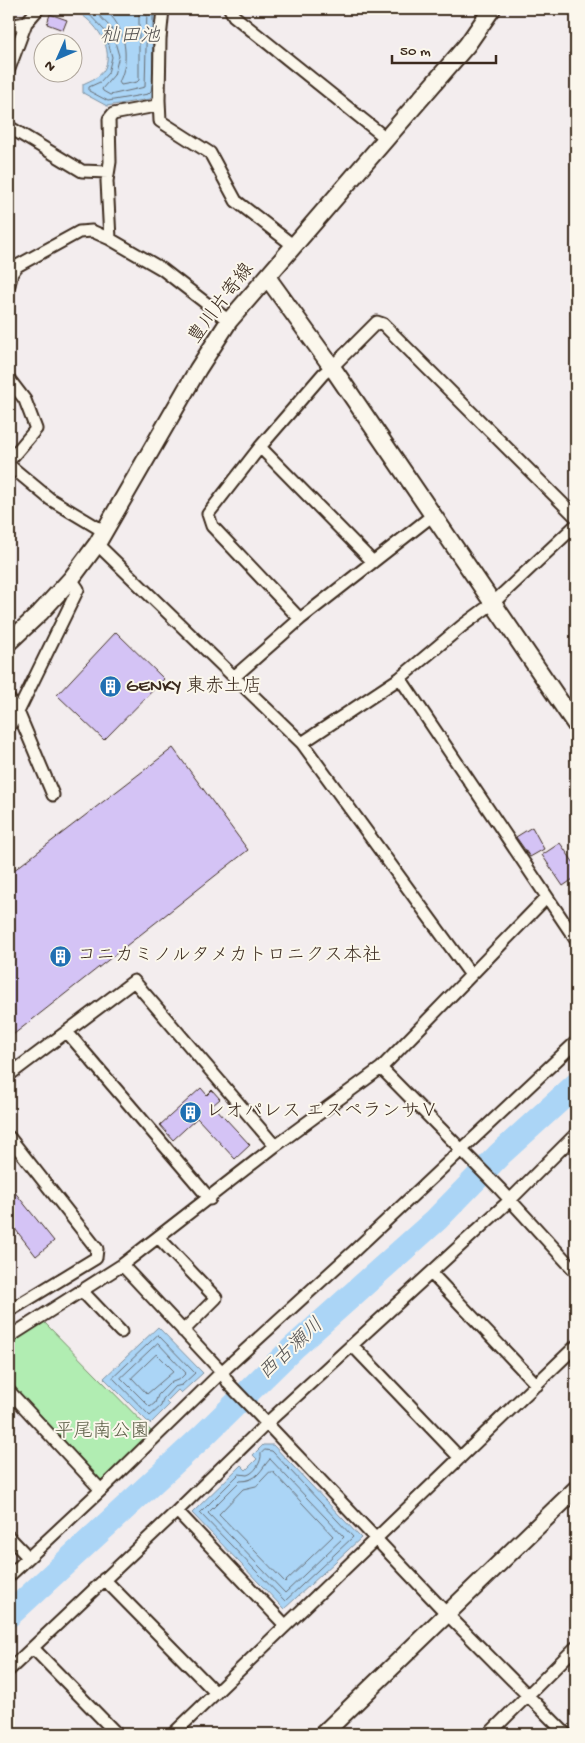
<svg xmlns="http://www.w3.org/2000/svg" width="585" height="1743" viewBox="0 0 585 1743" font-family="'Gochi Hand','Klee One',sans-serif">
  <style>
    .green { fill: #b1edb2; stroke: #768c68 }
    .water { fill: #abd5f6; stroke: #7e91a0 }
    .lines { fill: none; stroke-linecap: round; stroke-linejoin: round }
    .shore { stroke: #686e74; stroke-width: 1 }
    .river { stroke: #abd5f6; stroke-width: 25 }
    .building { fill: #d4c3f5; stroke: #3b2a1e }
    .street-casing { stroke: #3b2a1e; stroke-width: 15 }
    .secondary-casing { stroke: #3b2a1e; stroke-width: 20 }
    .street { stroke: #fbf7ec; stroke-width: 11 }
    .secondary { stroke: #fbf7ec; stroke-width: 16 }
    .labels { text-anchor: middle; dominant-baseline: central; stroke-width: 4; stroke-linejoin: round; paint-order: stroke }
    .street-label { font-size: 19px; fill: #3b2a1e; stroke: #fbf7ec }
    .poi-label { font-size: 19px; fill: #3b2a1e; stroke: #fbf7ec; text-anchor: start }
    .park-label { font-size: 19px; fill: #585b43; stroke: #fbf7ec }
    .water-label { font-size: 20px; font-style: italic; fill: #575554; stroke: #fbf7ec }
  </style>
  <rect width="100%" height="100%" fill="#f3edee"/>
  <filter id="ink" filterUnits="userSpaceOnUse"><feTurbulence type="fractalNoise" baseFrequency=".02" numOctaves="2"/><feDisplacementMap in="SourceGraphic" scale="10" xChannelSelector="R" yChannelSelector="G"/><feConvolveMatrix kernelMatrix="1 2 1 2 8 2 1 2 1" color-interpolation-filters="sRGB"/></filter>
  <g filter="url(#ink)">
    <!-- green -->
    <path class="green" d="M43,1321l110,112 -52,50 -92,-98v-43z"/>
    <!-- water -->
    <path class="water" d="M71,9h87l-2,85 -6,5 -43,7 -24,-13v-9c8,-4 18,-7 22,-16 10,-24 -14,-51 -34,-59z
      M158,1327l45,46 -22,20 -3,-3 -12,12 3,3 -19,19 -46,-46z
      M263,1445h10l88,93 -77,71 -92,-96 49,-48 5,5 11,-11 -4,-4z"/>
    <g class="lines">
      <!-- shore -->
      <path class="shore" d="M84,9l21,22 7,26 -4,16 -8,9 -11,5v4l19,10 40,-7 3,-3 1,-6
        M93,9l18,19 8,28 -5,19 -12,14 1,2 7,4 35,-8 2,-78
        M103,9c5,4 11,9 14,15 10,16 11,42 2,58l2,3 16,-3 2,-2v-71
        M153,70v-61
        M158,1335l37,38 -13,12 -8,2 -11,12 -2,7 -11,10 -37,-38z
        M158,1343l28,30 -6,6 -10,4 -12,12 -3,8 -5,4 -29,-29z
        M157,1354l17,17 -27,23 -15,-16z
        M265,1450l7,1 81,86 -68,64 -85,-88 39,-39c3,0 5,1 8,1 8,-2 15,-14 14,-21z
        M270,1459l74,78 -59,56 -77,-80 32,-32c18,0 20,-11 30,-22z
        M270,1472h3l60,64 -48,46 -66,-68 24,-25 13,-3z"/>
      <!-- river -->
      <path class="river" d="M9,1615l195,-180 89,-87 143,-128 64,-66 76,-69"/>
    </g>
    <!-- building -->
    <path class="building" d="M50,14l17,6 -4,10 -16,-6z
      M116,632l48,47 -60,61 -47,-45z
      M173,748l75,102 -239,188v-164z
      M532,827l12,22 -14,8 -14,-20z
      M560,843l16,23v11l-13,9 -21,-31z
      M201,1088l6,7 5,-5 8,9 -7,6 37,40 -15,14 -38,-41 -24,22 -13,-15z
      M9,1185l45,56 -18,15 -27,-35z"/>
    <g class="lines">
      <defs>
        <path id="street" d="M230,9l4,7 153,123
          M9,23l5,2 12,-2 12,-14
          M9,69l17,-46
          M159,100l1,21 50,32 26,48 58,45
          M9,127l73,44 26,1
          M110,239l-3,-58 3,-19 -1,-43 4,-5 43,-8 3,-6 1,-61 3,-30
          M9,266h8l62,-34 13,-1 18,8 52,30 67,52
          M9,285l3,-12 5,-7
          M9,379l16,21 11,29 -27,32
          M260,447l113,115
          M9,465l41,34 55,33
          M97,544l205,199 169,232
          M300,619l-88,-93 -4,-12 52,-67 63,-73 9,-7 45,-45 6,2 193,193
          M234,677l66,-58 133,-104
          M400,678l176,262
          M9,699l9,13 35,83
          M9,727l9,-15 60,-123 -7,-10
          M302,743l98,-65 62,-52 31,-23 83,-78
          M67,1032l143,167
          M381,1068l119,121 76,83
          M9,1075l125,-94 141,165
          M9,1137l88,112 -1,9 -87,53
          M159,1238l57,60 -33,33
          M122,1265l100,107 7,12 27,28 191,202 119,120
          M431,1273l106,112
          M82,1291l39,41
          M9,1337l113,-72 153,-119 106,-78 166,-171
          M352,1345l108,113
          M9,1391l92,99
          M177,1511l108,114
          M9,1537l19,20
          M9,1576l92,-86 126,-123 127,-116 222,-209
          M104,1579l112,114
          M33,1648l84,86
          M9,1670l168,-159 90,-88 242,-222 67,-67
          M173,1734l403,-388
          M489,1734l87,-87"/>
        <path id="secondary" d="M267,277l65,90 244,358
          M9,642l31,-29 31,-34 26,-35 101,-175 31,-48 238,-276 25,-36
          M323,1734l253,-245"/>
      </defs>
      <!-- street casing -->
      <use href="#street" class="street-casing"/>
      <!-- secondary casing -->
      <use href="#secondary" class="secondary-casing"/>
      <!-- street -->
      <use href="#street" class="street"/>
      <!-- secondary -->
      <use href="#secondary" class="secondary"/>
    </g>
  </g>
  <!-- icons -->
  <defs>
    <symbol id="building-disc" viewBox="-11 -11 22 22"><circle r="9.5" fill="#1f6fb2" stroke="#fbf7ec"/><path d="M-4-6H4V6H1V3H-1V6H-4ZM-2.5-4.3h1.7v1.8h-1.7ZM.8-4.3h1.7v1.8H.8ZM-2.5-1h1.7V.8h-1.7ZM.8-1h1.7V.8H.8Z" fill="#fff"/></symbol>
  </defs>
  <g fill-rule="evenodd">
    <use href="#building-disc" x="98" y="674" width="25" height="25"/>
    <use href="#building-disc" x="48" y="944" width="25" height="25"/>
    <use href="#building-disc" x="178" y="1100" width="25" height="25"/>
  </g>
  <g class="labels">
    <!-- street labels -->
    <g class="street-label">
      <text transform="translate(222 304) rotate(-53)">豊川片寄線</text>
    </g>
    <!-- poi labels -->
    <g class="poi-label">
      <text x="126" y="687">GENKY 東赤土店</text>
      <text x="77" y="956">コニカミノルタメカトロニクス本社</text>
      <text x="206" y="1112">レオパレス エスペランサⅤ</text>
    </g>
    <!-- park labels -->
    <g class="park-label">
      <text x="102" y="1432">平尾南公園</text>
    </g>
    <!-- water labels -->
    <g class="water-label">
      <text x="130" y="37">杣田池</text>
      <text transform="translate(292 1350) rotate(-43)">西古瀬川</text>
    </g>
  </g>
  <!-- margin -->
  <rect width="585" height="1743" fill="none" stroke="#fbf7ec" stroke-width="30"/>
  <rect x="15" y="15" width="555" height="1713" fill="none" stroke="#3b2a1e" stroke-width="2" filter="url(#ink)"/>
  <!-- north arrow -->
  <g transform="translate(58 58) rotate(225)"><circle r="24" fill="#fbf7ec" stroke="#aea59a"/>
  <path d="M0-4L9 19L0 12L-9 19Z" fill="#1f6fb2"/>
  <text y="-8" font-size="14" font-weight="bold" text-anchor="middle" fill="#3b2a1e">N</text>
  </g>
  <!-- scale -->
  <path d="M392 55v8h104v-8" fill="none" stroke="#3b2a1e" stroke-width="2.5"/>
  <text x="400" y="55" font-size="15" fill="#3b2a1e" stroke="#fbf7ec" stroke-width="4" paint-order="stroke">50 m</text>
</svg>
